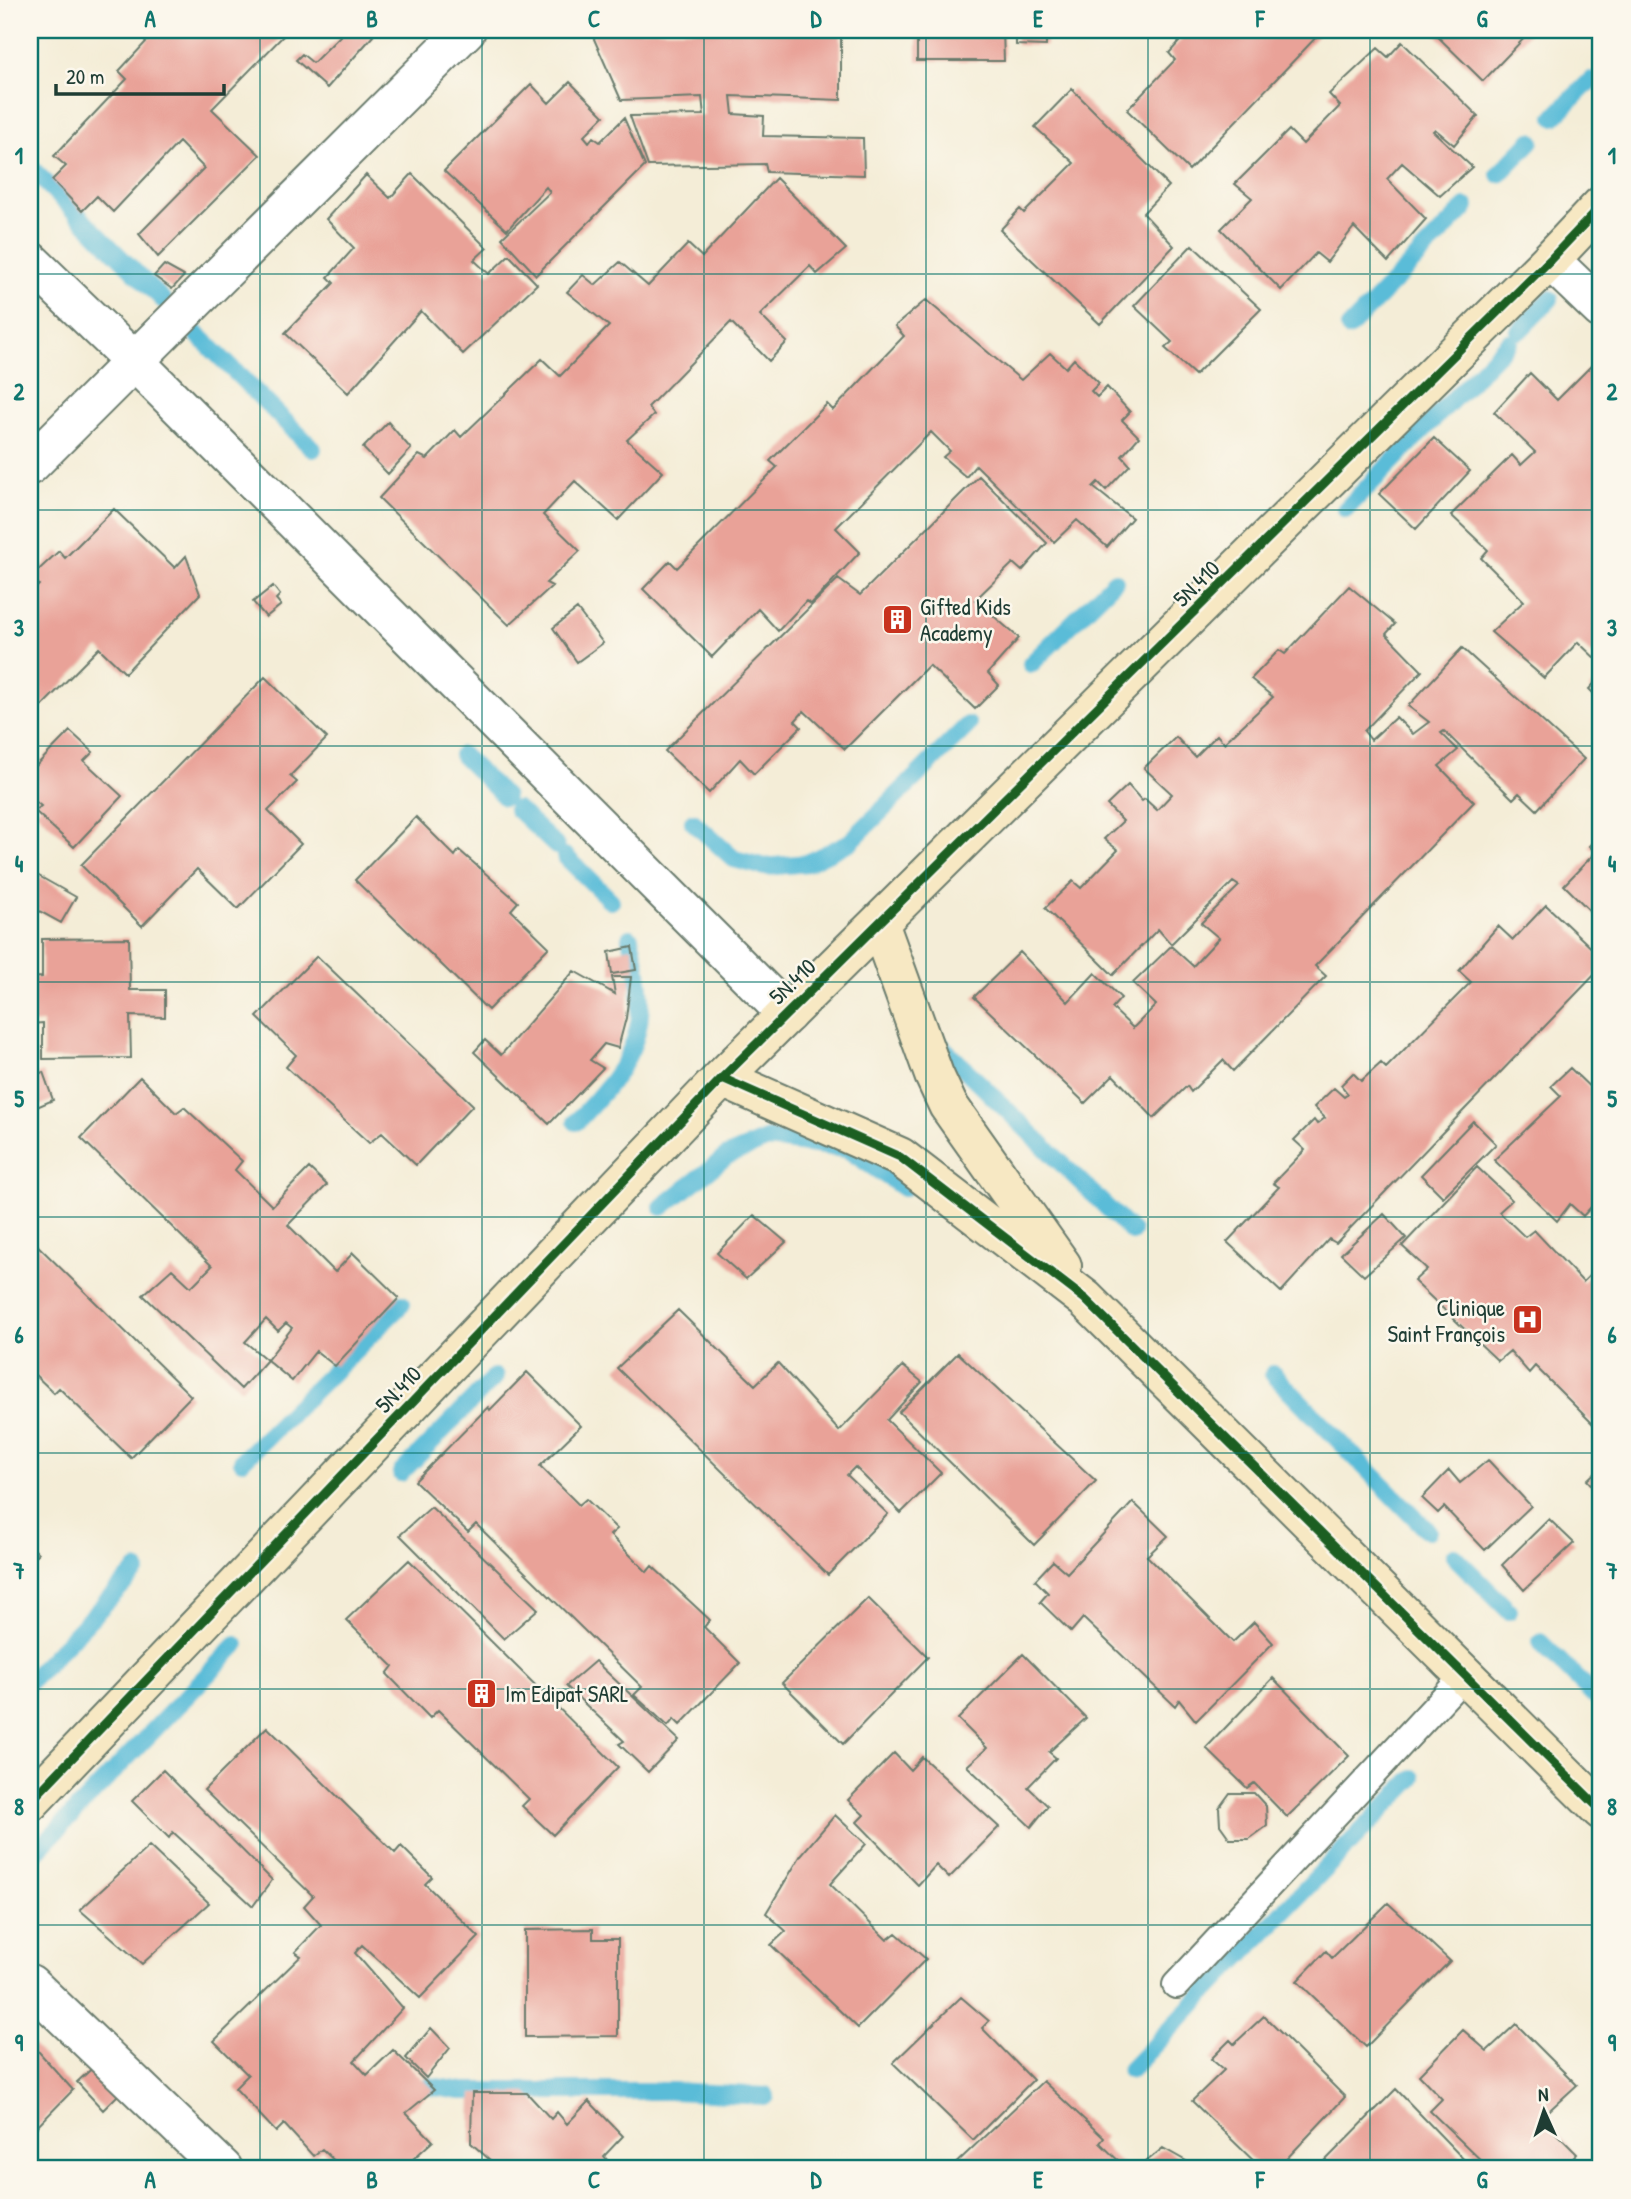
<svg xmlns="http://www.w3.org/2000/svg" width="1631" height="2199" viewBox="0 0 1631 2199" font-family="'Patrick Hand',sans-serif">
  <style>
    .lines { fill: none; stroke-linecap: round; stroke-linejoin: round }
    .stream { stroke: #5abcd8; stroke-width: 18 }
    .building { fill: #e9a298; fill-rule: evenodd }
    .lane-casing { stroke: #6a7b6d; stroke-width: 30 }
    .street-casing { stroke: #6a7b6d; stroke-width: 42 }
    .secondary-casing { stroke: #6a7b6d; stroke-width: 42 }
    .lane { stroke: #fff; stroke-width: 26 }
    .street { stroke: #fff; stroke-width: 38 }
    .secondary { stroke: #f7e8c3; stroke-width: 38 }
    .cycleway-casing { stroke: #fbf7ec; stroke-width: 13 }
    .cycleway { stroke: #1b5e20; stroke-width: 9 }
    .grid { fill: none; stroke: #0f766e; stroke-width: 2; stroke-opacity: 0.55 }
    .labels { text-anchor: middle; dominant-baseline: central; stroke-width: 5; stroke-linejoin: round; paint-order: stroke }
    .street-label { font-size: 23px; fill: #1f3d34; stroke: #fbf7ec }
    .poi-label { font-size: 23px; fill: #1f3d34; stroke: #fbf7ec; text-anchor: start }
    .neatline { fill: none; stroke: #0f766e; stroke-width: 2.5 }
    .grid-label { font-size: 23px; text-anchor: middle; font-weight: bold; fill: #0f766e }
  </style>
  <rect width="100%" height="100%" fill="#fbf7ec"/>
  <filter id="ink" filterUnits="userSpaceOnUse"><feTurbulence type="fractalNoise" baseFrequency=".0143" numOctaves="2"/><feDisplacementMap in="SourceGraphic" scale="14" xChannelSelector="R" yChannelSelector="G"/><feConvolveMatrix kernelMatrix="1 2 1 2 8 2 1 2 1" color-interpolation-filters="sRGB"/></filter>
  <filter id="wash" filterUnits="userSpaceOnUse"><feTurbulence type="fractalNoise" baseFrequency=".00686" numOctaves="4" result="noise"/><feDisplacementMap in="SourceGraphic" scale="28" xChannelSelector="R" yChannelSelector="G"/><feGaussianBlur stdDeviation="1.57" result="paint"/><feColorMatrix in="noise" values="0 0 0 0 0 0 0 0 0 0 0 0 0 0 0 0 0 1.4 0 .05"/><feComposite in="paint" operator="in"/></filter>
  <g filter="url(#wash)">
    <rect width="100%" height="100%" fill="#f4edd7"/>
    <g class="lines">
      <!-- stream -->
      <path class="stream" d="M1554,117l37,-37
        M30,167l133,133
        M1499,174l32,-33
        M1349,328l117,-121
        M1519,331l31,-32
        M196,333l117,116
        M1346,509l163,-167
        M1031,664l84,-83
        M462,755l43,42
        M517,809l39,37
        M693,822l41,37 31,8 42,-4 43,-21 118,-117
        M565,856l46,45
        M929,1034l203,198
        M576,1122c60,-63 79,-96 54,-184
        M662,1207l65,-51 41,-17 79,10 57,39
        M1273,1374l155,157
        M242,1461l160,-157
        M401,1473l94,-96
        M1454,1556l55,55
        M1540,1642l61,60
        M30,1681l107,-111
        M30,1858l206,-213
        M1130,2070l283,-292
        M429,2086l33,5h211l93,5"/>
    </g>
    <g id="blocks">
      <!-- building -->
      <path class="building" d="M157,30l14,2 3,-2h115l-77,79 48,46 -102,102 -19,-23 65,-66 -25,-26 -66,70 -16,-16 -15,15 -30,-31 14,-14 -12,-10 73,-77 -8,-8z
        M346,30h20l7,6 -46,52 -31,-28 6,-6 11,9z
        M590,30h251v70l-110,-4 2,18 31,2 -1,20 100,2 1,37 -97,-3 -2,-8 -117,2 -18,-50 74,-1 -2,-18 -81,3z
        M917,30h86l1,31h-87z
        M1016,30h30v16l-30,-1z
        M1190,30h133l-134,140 -62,-60 48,-50 -6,-7z
        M1431,30h101l-49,51z
        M1402,42l76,74 -24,29 -19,-16 -2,2 39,36 -32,29 -38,-33 -15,16 39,40 -38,43 -34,-35 -27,35 -11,-9 -35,37 -60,-61 31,-31 -17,-14 54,-54 14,14 37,-38 -11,-12 49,-46 10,9z
        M570,82l34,34 -20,20 5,6 4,-5 7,5 24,-24 21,48 -109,109 -34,-37 48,-46 -4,-5 -39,43 -63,-59 87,-87 18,19z
        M1072,89l97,97 -26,27 31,33 -74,78 -100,-94 20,-21 4,4 50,-50 -39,-36z
        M412,174l75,74 -13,12 15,14 20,-19 28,29 -74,70 -42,-43 -73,82 -63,-60 49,-50 -6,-6 26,-29 -28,-29 40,-44 24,23z
        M776,178l70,71 -29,25 -7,-8 -50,49 27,27 -18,19 -38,-39 -83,85 6,8 -27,25 36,32 -45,48 -43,-39 -32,34 37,36 -34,32 6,3 -43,39 -130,-127 40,-43 8,4 28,-29 6,7 81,-78 18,17 49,-50 -42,-34 16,-17 12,10 25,-23 28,24 40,-42 14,13z
        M1192,245l69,64 -66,66 -30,-27 7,-6 -38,-36z
        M164,265l20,11 -12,13 -18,-13z
        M926,300l95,80 29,-27 16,15 8,-9 25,24 -8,8 6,6 10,-10 23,25 -8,8 17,17 -17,19 8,9 -24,25 -8,-8 -5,5 39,31 -25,29 -30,-27 -23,22 -78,-77 -10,12 -23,-20 7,-6 -19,-19 -95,96 24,24 -49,52 -5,-3 -28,30 -20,-22 -46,48 -69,-68 27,-28 7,7 100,-101 -7,-6 57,-57 6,6 71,-74 -9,-10z
        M1601,356v308l-23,-22 -34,36 -53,-46 33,-31 -43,-43 7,-8 -37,-35 61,-60 9,10 14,-13 -41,-40 36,-39 27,27z
        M30,366l7,6 -7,7z
        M388,422l23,27 -23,25 -25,-26z
        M1434,438l36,33 -54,58 -37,-35z
        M979,476l68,67 -25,28 -9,-8 -38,37 44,38 -31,35 11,12 -24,24 -46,-44 -84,84 -41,-38 -9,10 6,6 -47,47 -14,-15 -31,34 -44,-42 173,-172 22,16z
        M114,509l61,59 11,-12 14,38 -75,79 -26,-25 -69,70v-124l9,-9 -7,-9 27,-25 6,7z
        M273,586l7,9 -4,4 5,6 -15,12 -13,-15z
        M1349,586l46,38 -9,10 36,37 -58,60 7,9 25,-23 17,17 16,-12 -21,-16 54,-58 122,111 -47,51 -18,-17 -6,6 -69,-68 -3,2 17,17 -19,16 35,36 -159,164 11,10 -93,95 -10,-11 -32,32 -4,-6 -33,32 -41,-43 -28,28 -111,-106 46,-45 48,50 27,-29 26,25 -9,10 21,20 23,-23 -23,-22 38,-37 22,20 26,-28 -18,-15 38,-37 -6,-4 -62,62 -13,-15 -45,46 -68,-67 28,-27 8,7 37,-38 -14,-11 19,-18 -16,-16 21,-20 14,16 3,-2 12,11 15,-16 -28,-26 32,-31 19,20 22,-22 7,8 49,-46 -22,-18 28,-29 6,4z
        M577,609l26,34 -26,19 -24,-34z
        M1601,676v25l-12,-12z
        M265,677l62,61 -37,38 7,6 -29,29 33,33 -63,65 -41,-40 -55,57 -61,-61z
        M70,731l23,21 -9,9 38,35 -48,51 -39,-36 6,-5 -11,-9v-25z
        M416,817l39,39 4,-6 59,52 -7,8 38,37 -61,63 -133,-130z
        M1601,834v88l-37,-37 32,-33 -7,-6z
        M30,871l46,26 -15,26 -31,-17z
        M1546,905l55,52v11l-265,275 -7,-4 -48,53 -54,-50 52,-55 -6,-4 32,-33 -11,-10 20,-20 3,4 8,-6 -11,-11 20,-19 10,9 4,-3 -7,-9 12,-12 8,8 20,-18 5,5 85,-86 -12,-11 39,-45 15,14z
        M129,938l1,52h35v27l-35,-1 1,42 -88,1v-36l-13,1v-46l12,-1v-38z
        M632,947l4,23 -24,4 -3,-22z
        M317,956l156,149 -57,60 -34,-32 -13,10 -83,-76 10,-12 -39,-38z
        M574,971l41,23 -3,-17h19l-5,41 -8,30 -14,-4 -14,16 13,8 -54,56 -75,-72 11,-12 16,15z
        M1570,1068l31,30v98l-18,20 -13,-12 -13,17 -63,-61 67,-64 -10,-10z
        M43,1072l10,28 -23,10v-33z
        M140,1077l36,36 8,-6 58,54 -7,9 37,36 37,-38 18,17 -39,40 47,47 18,-19 46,45 -64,68 -19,-15 -24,30 -25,-21 -26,29 -98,-94 29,-26 19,18 21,-21 -131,-128zM266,1319l12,12 8,-8 6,5 -25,32 -22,-18z
        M1473,1121l23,23 -53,53 -22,-22z
        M1477,1167l35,33 -13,12 26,25 9,-7 49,52 18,-18v168l-66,-66 -6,7 -19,-22 -12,10 -84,-80 13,-12 -25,-23z
        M1384,1214l22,24 -42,38 -23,-22z
        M754,1215l32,27 -40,37 -29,-26z
        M30,1238l161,158 -60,62 -72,-70 -5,5 -24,-23z
        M678,1310l77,75 23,-22 61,68 64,-65 19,16 -35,38 54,53 -40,40 -46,-46 -8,8 41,39 -60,61 -211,-207z
        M958,1353l138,128 -62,64 -135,-133z
        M527,1372l54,54 -41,40 39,39 7,-6 31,30 -7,6 37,37 5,-6 58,54 -6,7 36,36 -60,62 -6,-6 -6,7 -34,-31 8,-8 -166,-163 -8,8 -53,-51 73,-74 2,3z
        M1488,1460l43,46 -46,44 -41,-43 -6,6 -16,-15 27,-28 11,13z
        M1601,1467v28l-14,-15z
        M1133,1502l35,34 -21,20 86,86 21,-20 19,21 -77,78 -17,-21 -4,6 -92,-88 -12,14 -31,-30 8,-9 -13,-13 18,-19 14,12z
        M431,1507l107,102 -34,30 -104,-104z
        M1549,1519l25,24 -50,47 -22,-25z
        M30,1545l8,8 -8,9z
        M409,1560l209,207 -65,68 -31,-29 7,-7 -91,-89 -8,8 -43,-44 6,-8 -47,-46z
        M868,1598l60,59 -85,87 -61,-61z
        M1023,1654l63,64 -37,34 7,6 -28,29 20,19 -17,21 -64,-61 20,-18 -29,-29z
        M595,1661l84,79 -31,32 -29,-28 5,-3 -58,-55z
        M1273,1678l76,78 -62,61 -33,-34 -7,5 -41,-40z
        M267,1727l128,126 6,-7 31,31 -7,7 54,53 -59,61 -58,-53 -7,8 48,55 -49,53 13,14 26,-25 41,40 -28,23 27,28 -31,28h-59l-21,-20 -9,7 -29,-32 -8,8 -41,-44 13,-13 -34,-34 87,-85 -6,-4 26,-27 -17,-19 9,-10 -109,-106z
        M894,1753l16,17 12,-13 77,70 -50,51 -13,-13 -18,20 -61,-63 7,-7 -16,-15z
        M163,1770l109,110 -19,26 -80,-74 -4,6 -37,-37z
        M1230,1793h24l12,13 1,20 -18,13h-19l-10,-14 -1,-17z
        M835,1815l31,29 -36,40 57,56 9,-7 30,26 -68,69 -87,-83 15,-14 -20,-18 35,-58z
        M149,1846l60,57 -67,61 -62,-54z
        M1388,1903l62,58 -84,86 -69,-66 29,-30 6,7z
        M593,1929v10h25v97l-93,1v-107z
        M961,1997l28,24 -7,7 51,52 -60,60 -80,-77z
        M1264,2016l81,81 -68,72h-15l-70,-68 32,-31 -13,-11 19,-19 4,4z
        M1516,2024l61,61 -36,33 36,36 -14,15h-73l-60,-58 12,-12 -23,-24 44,-45 24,21z
        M431,2028l19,20 -24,30 -20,-20z
        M30,2042l43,48 -43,44z
        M97,2064l25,27 -19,19 -26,-28z
        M1043,2081l61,57 -4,5 27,26h-177z
        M1396,2089l77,80h-156z
        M472,2093h55l24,26 6,-7 10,12 22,-23 34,35 -19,20 10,13h-114l-29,-26z
        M1163,2148l23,13 -2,8h-40l-2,-4z"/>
    </g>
  </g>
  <g filter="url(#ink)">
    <use href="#blocks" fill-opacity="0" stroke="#6a7b6d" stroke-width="2"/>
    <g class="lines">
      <defs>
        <path id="lane" d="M1176,1985l289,-310"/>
        <path id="street" d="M1550,260l51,49
          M30,261l105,101 652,652
          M30,465l436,-435
          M30,1984l193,185"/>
        <path id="secondary" d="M879,923l55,152 14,30 114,161
          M722,1078l178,79 185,142 516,511
          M30,1802l692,-724 828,-818 51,-54"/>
      </defs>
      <!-- lane casing -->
      <use href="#lane" class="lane-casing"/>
      <!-- street casing -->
      <use href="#street" class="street-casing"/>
      <!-- secondary casing -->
      <use href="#secondary" class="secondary-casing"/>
      <!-- lane -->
      <use href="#lane" class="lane"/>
      <!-- street -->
      <use href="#street" class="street"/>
      <!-- secondary -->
      <use href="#secondary" class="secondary"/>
      <defs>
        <path id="cycleway" d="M722,1078l178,79 185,142 516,511
          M30,1802l692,-724 828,-818 51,-54"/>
      </defs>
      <!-- cycleway casing -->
      <use href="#cycleway" class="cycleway-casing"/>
      <!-- cycleway -->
      <use href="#cycleway" class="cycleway"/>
    </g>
  </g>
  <!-- grid -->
  <path class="grid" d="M260,30v2139M482,30v2139M704,30v2139M926,30v2139M1148,30v2139M1370,30v2139M30,274h1571M30,510h1571M30,746h1571M30,982h1571M30,1217h1571M30,1453h1571M30,1689h1571M30,1925h1571"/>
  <!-- icons -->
  <defs>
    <symbol id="building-square" viewBox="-11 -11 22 22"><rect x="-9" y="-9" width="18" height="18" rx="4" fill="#c8321e" stroke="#fbf7ec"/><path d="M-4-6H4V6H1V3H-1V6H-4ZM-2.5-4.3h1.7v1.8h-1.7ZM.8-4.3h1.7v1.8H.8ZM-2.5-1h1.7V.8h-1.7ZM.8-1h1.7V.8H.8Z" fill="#fff"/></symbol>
    <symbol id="hospital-square" viewBox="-11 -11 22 22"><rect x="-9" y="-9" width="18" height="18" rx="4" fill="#c8321e" stroke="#fbf7ec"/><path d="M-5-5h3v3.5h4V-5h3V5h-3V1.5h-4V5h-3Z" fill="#fff"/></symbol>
  </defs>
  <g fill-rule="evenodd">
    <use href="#building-square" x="880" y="602" width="35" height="35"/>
    <use href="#hospital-square" x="1510" y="1302" width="35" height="35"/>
    <use href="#building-square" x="464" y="1676" width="35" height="35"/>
  </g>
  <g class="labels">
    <!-- street labels -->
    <g class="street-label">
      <text transform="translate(1196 583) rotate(-45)">5N.410</text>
      <text transform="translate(792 981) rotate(-44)">5N.410</text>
      <text transform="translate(398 1389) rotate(-46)">5N.410</text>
    </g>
    <!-- poi labels -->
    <g class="poi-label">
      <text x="920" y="606">Gifted Kids<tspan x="920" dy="26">Academy</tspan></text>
      <text x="1505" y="1307" text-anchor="end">Clinique<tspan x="1505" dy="26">Saint François</tspan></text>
      <text x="505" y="1693">Im Edipat SARL</text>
    </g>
  </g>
  <!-- margin -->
  <rect width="1631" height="2199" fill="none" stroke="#fbf7ec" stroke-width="77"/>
  <!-- north arrow -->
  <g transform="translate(1544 2111) rotate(357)" stroke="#fbf7ec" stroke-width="5" paint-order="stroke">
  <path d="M0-5L12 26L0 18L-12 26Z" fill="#1f3d34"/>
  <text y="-10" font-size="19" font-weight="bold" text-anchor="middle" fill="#1f3d34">N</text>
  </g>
  <!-- scale -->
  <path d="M56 84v10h168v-10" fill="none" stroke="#1f3d34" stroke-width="3.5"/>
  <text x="66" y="84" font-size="21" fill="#1f3d34" stroke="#fbf7ec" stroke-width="5" paint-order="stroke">20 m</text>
  <rect x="38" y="38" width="1554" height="2122" class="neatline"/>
  <g class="grid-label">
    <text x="150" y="27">A</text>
    <text x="372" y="27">B</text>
    <text x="594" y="27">C</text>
    <text x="816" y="27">D</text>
    <text x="1038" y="27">E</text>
    <text x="1260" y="27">F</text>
    <text x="1482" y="27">G</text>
    <text x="19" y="164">1</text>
    <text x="1612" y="164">1</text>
    <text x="19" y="400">2</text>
    <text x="1612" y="400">2</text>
    <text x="19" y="636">3</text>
    <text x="1612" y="636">3</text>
    <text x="19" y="872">4</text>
    <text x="1612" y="872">4</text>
    <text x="19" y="1107">5</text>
    <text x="1612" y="1107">5</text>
    <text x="19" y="1343">6</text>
    <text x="1612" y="1343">6</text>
    <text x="19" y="1579">7</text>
    <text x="1612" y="1579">7</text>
    <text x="19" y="1815">8</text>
    <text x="1612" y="1815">8</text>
    <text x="19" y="2051">9</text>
    <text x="1612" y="2051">9</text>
    <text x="150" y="2188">A</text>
    <text x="372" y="2188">B</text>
    <text x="594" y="2188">C</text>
    <text x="816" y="2188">D</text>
    <text x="1038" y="2188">E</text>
    <text x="1260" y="2188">F</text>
    <text x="1482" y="2188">G</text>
  </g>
</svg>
